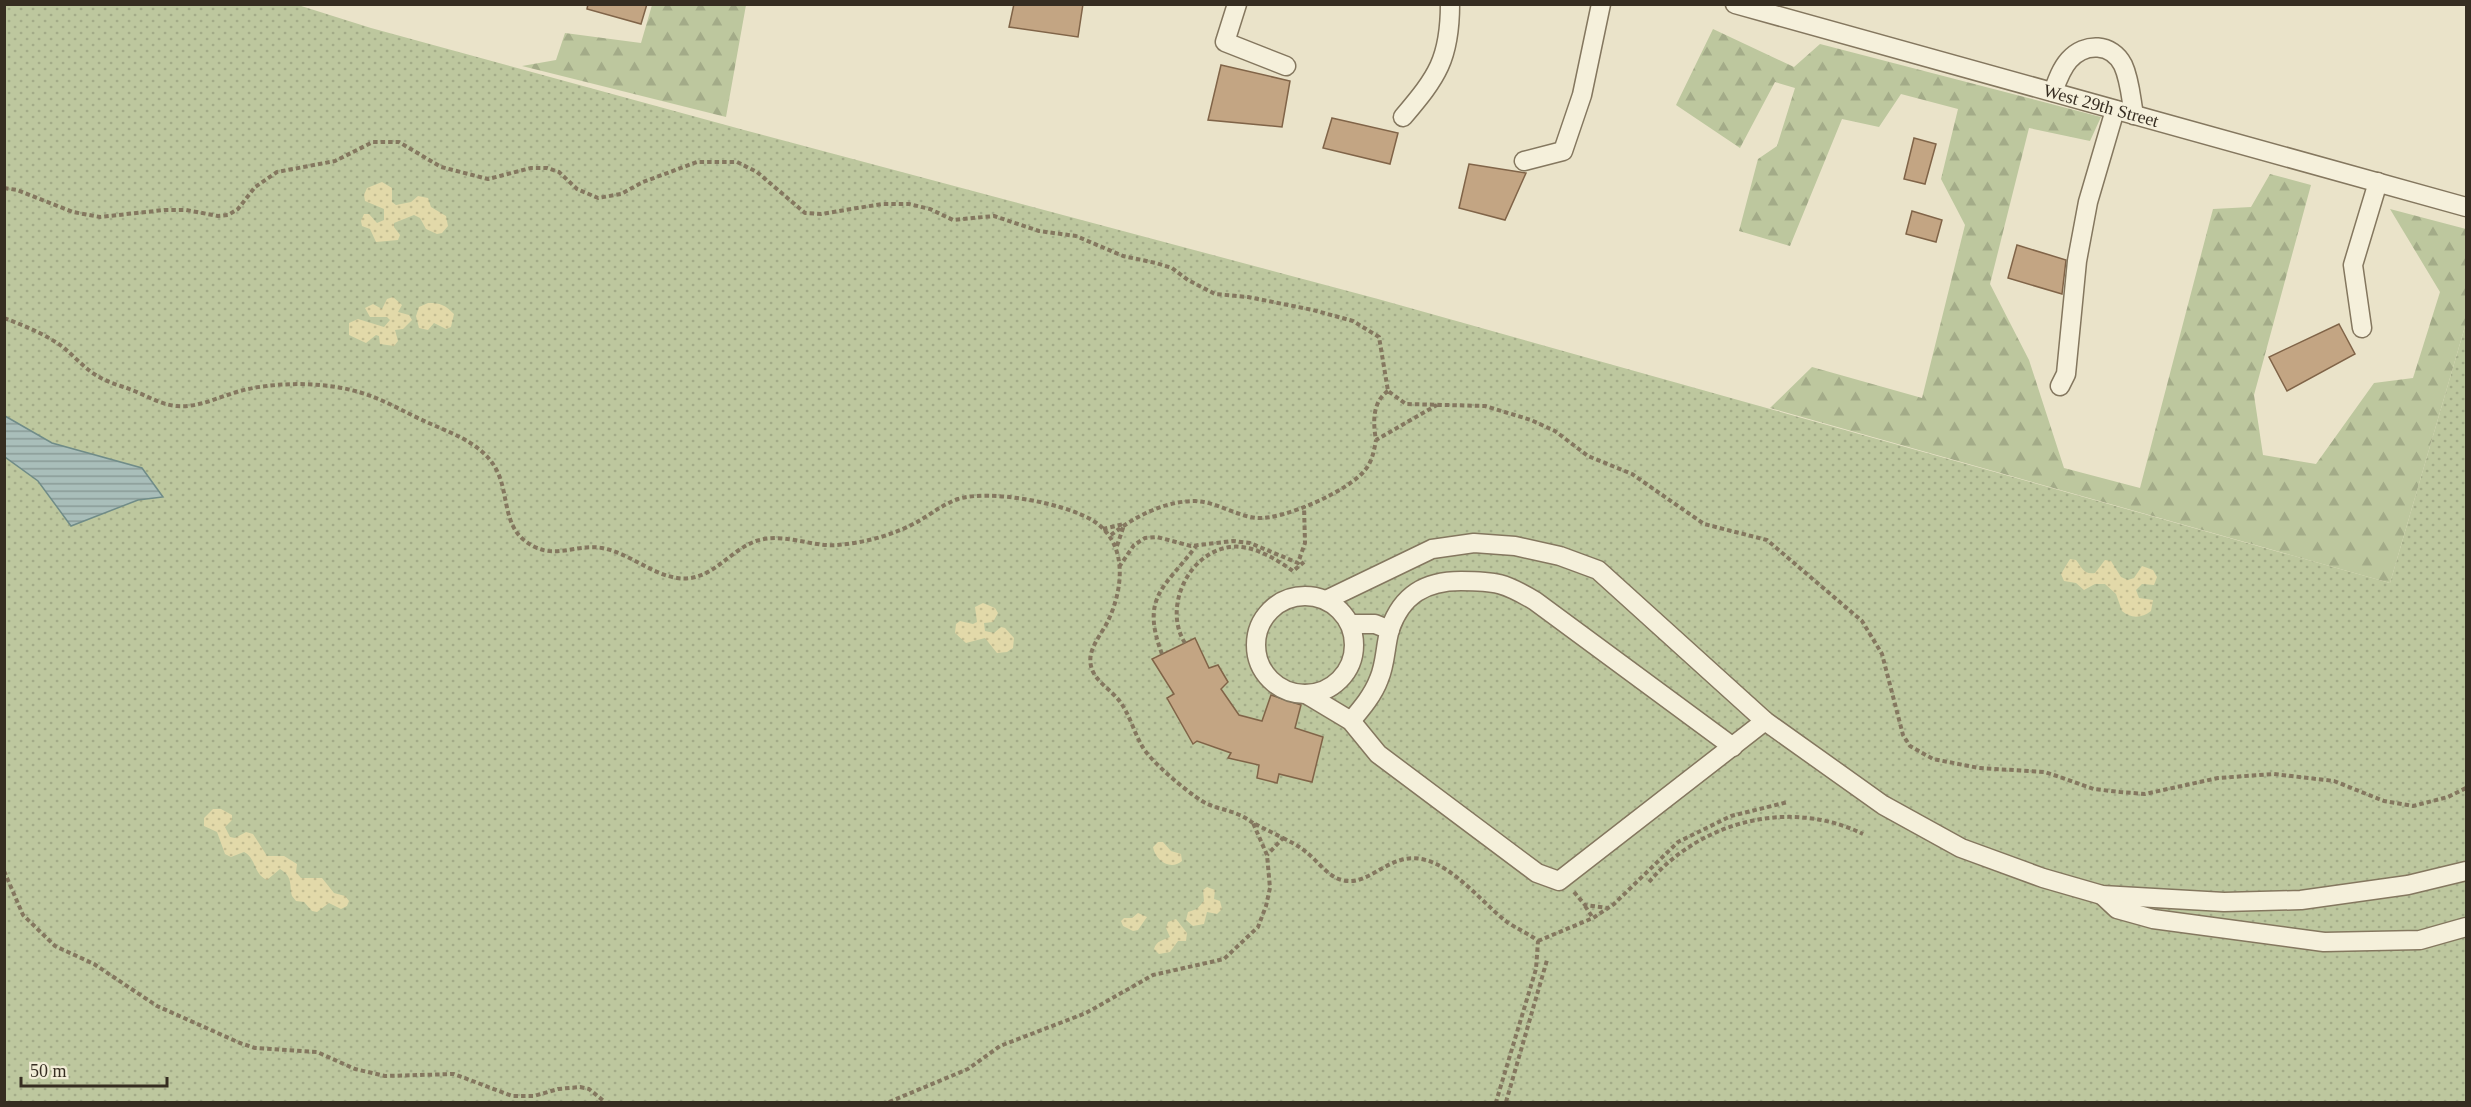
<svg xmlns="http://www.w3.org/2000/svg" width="2471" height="1107" viewBox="0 0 2471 1107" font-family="'Times New Roman',serif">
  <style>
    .green { fill: url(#green-dots) }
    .forest { fill: url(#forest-firs) }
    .sand { fill: url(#sand-dots) }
    .water { fill: url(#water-rules); stroke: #708c88; stroke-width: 1.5 }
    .building { fill: #c3a583; stroke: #806448; stroke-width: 1.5 }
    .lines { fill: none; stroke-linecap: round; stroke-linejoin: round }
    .minor-casing { stroke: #84775f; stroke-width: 21 }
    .path { stroke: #84775f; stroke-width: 4; stroke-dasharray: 4.5 3; stroke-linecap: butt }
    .minor { stroke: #f5f0db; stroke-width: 18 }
    .labels { text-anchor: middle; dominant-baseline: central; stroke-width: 5; stroke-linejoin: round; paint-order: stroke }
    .street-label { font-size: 18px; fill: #362d21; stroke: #f2edd7 }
  </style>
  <defs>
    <pattern id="green-dots" width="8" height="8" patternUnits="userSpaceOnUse" patternTransform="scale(1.5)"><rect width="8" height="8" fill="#bdc79e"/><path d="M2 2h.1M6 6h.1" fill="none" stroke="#a3ab88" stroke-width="1.8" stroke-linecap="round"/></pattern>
    <pattern id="forest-firs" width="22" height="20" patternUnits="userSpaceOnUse" patternTransform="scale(1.5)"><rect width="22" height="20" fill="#bdc79e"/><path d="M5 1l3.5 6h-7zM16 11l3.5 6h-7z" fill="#a3ab88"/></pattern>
    <pattern id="sand-dots" width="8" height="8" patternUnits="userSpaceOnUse" patternTransform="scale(1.5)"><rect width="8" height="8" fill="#e2d9a9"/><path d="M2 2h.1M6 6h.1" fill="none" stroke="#c2bb91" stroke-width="1.8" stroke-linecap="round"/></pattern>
    <pattern id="water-rules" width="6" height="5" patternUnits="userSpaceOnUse" patternTransform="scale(1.5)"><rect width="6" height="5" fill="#a9beba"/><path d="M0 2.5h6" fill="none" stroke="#8a9b97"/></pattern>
  </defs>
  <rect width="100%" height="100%" fill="#eae3c9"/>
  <!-- green -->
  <path class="green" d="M5,5h293l73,23 373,102 634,169 1012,284 76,-260v779h-2461z"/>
  <!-- forest -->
  <path class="forest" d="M652,5h94l-20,112 -204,-51 34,-6 9,-27 76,10z
    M1713,29l81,38 26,-23 281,73 -11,24 -61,-13 -39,156 39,76 35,108 76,20 73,-279 38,-2 19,-33 41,11 -57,210 9,60 53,9 58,-81 39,-5 27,-86 -50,-83 76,20v94l-76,260 -620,-175 42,-41 110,31 43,-173 -24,-46 17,-70 -57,-15 -22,33 -37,-8 -52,127 -51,-15 19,-72 19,-13 18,-58 -20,-6 -35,66 -64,-43z"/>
  <!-- sand -->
  <path class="sand" d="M382,182l10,6v14l4,3 15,-3 7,-6 10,2 3,9 15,9 2,10 -6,7 -5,1 -11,-5 -6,-11 -6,-3 -20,8v4l6,8 -2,5 -22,2 -6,-13 -8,-3 -1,-5 3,-7h5l8,9 7,-3v-11l-19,-8 -1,-6 3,-7z
    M393,297l9,8 -4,7 11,3 3,5 -9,9 -8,1 3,11 -4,5 -14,-2 -1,-8 -3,-1 -10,8 -17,-8v-12l9,-4 26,8 6,-7 -3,-3h-17l-5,-9 8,-4 9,5 5,-10z
    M428,303c13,0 17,2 26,11l-3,13 -5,2 -12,-6 -6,7 -9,-2 -3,-12 3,-9z
    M2070,559l6,1c6,8 8,15 19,13l10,-13 6,1 10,16 7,3 6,-2 8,-12 11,4 4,7 -3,8 -12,-1 -6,6 3,8 14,2 -2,11c-9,7 -20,8 -29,0l-6,-17 -11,-10h-10l-11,6 -8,-7 -12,-2 -3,-7z
    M983,603l12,5 3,5 -5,9 -9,1 1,8 9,2 7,-6 4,1 9,10 -1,10 -6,4 -10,1 -12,-15 -19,5 -11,-10 1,-9 4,-3 13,3 4,-2 -2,-15z
    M213,809h8l11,6v5l-7,7 5,10 5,1 11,-6 7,2 14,22h17l13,8 -1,8 5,6h21l12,15 11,3 4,5 -2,5 -6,3 -12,-6 -12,9 -5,-1 -8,-9 -8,-1 -4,-5c-3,-13 1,-19 -12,-27l-13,11c-14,-6 -10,-21 -23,-28l-13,5 -6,-3 -8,-22 -13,-6v-8z
    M1158,842h5l8,9 10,3 1,7c-12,10 -27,-1 -29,-14z
    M1207,887l8,3 -1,9 6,2 2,8 -5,5 -10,-2 -3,12 -11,2 -7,-6 2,-8 9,-3 7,-8 -1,-11z
    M1138,913l9,4 -9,13 -5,1 -10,-5 -2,-5 3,-3h8z
    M1176,919l11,14 -1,8h-8l-8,11 -11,2 -5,-5c3,-9 8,-8 16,-12l-4,-9 2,-6z"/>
  <!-- water -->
  <path class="water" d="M5,416l47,27 90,25 21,29 -25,3 -67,26 -33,-45 -33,-24z"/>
  <!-- building -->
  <path class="building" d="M588,4h59l-6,20 -54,-15z
    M1014,4h69l-5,33 -69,-10z
    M1221,65l69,16 -8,46 -74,-7z
    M1332,118l66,15 -8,31 -67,-16z
    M1914,138l22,6 -11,40 -21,-5z
    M1469,164l57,9 -21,47 -46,-12z
    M1912,211l30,9 -6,22 -30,-8z
    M2017,245l49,15 -4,34 -54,-16z
    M2339,324l16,30 -68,37 -18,-34z
    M1195,638l14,30 9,-3 10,17 -7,7 18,26 23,6 9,-26 30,10 -6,23 28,9 -11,45 -33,-8 -2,9 -20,-5 2,-13 -31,-7 3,-5 -34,-12 -4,3 -26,-46 7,-4 -22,-35z"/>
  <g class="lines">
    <defs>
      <g id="minor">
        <path d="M1237,4l-12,38 61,24"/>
        <path id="s1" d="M1735,4l731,203"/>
        <path d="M2053,92c4,-11 8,-23 16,-32 16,-18 43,-17 54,5 7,15 8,34 11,50"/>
        <path d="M1403,117c34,-40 47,-58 47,-113"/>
        <path d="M1524,161l39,-10 19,-56 19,-91"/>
        <path d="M2362,328l-9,-63 25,-83"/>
        <path d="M2060,386l6,-12 11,-113 11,-59 27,-92"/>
        <circle cx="1305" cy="645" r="49"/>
        <path d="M1326,600l106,-51 42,-6 41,3 45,10 38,14 167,151 118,84 78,43 82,30 59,17 122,7 77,-2 107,-15 58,-14"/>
        <path d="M1350,624h25l15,6"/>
        <path d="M1306,694l45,27 27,33 159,119 22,8 206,-160"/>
        <path d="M1351,721c11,-13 22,-26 28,-42 7,-16 6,-34 11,-50 12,-34 35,-48 71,-48 35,0 44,2 74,20l198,146"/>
        <path d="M2102,895l15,14 36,10 171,23 96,-2 46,-13"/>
      </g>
    </defs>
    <!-- minor casing -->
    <use href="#minor" class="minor-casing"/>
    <!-- path -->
    <path class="path" d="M4,188l13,2 56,22 27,5 64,-7h22l32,6 10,-1 10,-6 17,-22 22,-15 58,-11 38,-19h26l42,25 47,12 43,-11h16l12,4 18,17 21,9 23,-4 22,-12 54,-20h40l20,10 48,41 16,1 61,-10h27l21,5 23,11 41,-4 45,15 37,5 47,20 33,7 16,5 16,12 27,14 33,3 65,13 40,11 26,16 9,54 18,13 79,2 46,14 24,11 33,25 44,18 72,50 63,16 95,81 20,33 21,81 7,11 23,13 46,9 66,4 49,17 26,3 25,2 73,-16 56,-4 60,7 50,20 29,5 35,-9 18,-9
      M4,318c21,8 41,16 59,29 12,10 24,24 38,31 11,6 25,9 38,15 12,5 24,12 38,13 24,2 47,-12 71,-17 39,-8 90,-7 128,9 15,6 29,14 44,21 29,14 64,23 78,54 10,22 6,51 26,67 28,23 50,3 78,8 27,5 49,26 75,30 34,5 51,-27 79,-37 28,-9 54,6 81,4 28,-2 61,-11 85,-26 12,-7 22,-15 36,-20 32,-10 105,4 134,21 36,22 32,67 16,101 -7,14 -21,29 -17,45 3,15 21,24 30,37 9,13 13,29 21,43 9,16 44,45 60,55 16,10 31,7 51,22
      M1388,391c-16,11 -15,32 -12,49l61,-35
      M1103,529l21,-5
      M1111,535c23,-18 53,-34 84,-34 22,1 41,15 62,17 26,2 92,-27 108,-48 7,-8 9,-19 11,-30
      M1117,546l7,-21
      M1119,567l15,-22 11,-7 12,-1 34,9 42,-5 17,2 48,20 7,-20 -1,-37
      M1185,643c-22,-34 2,-90 45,-96 22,-3 46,12 63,24l11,-9
      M1162,654c-22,-58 3,-66 34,-108
      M1283,838c8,4 16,8 23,14 11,8 22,25 36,28 21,6 39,-15 59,-20 40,-12 77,40 106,62 10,7 21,11 31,19l-2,28 -40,133
      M4,871l19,44 32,31 39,18 63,42 83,37 15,5 62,4 38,17 30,7 69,-2 58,22h22l24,-7 22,-2 9,2 16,13
      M1649,882c52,-61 141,-84 214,-48
      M1574,892l11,13 23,3
      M1585,906l8,12
      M1538,941l55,-23 21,-14 64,-62 53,-26 57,-14
      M889,1102l79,-33 32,-23 86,-33 67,-38 71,-16 34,-32 8,-21 4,-18 -3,-33 -14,-32 30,15 -16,17
      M1506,1102l41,-142"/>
    <!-- minor -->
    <use href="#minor" class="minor"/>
  </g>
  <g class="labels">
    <!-- street labels -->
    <g class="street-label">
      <text stroke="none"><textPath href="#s1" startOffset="380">West 29th Street</textPath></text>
    </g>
  </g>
  <!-- border -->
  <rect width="2471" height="1107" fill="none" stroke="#362d21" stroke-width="12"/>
  <!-- scale -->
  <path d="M21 1077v9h146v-9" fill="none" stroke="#362d21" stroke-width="3"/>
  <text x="30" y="1077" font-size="18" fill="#362d21" stroke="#f2edd7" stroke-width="4.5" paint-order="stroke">50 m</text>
</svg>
